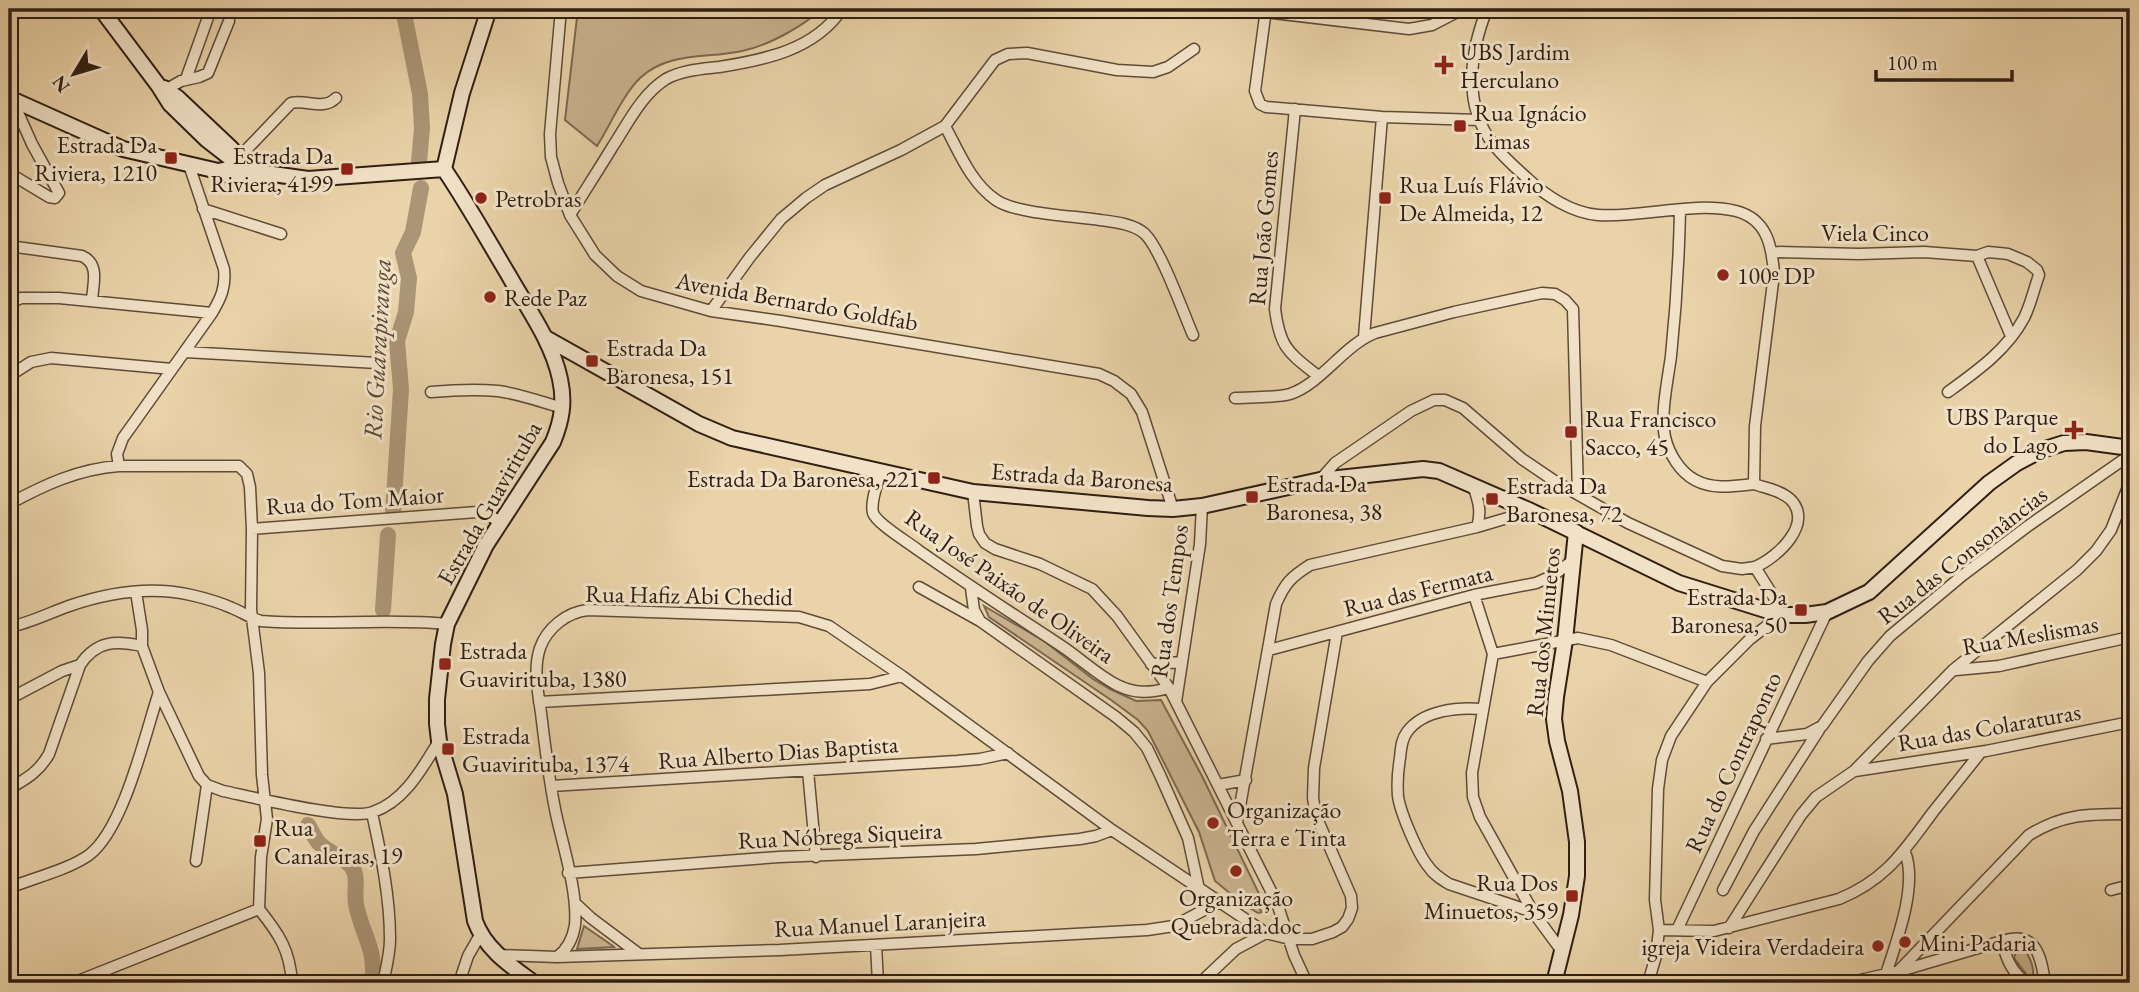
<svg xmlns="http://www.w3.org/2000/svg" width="2139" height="992" viewBox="0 0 2139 992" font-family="'EB Garamond',serif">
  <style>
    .green { fill: #cab490; stroke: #7c6952; stroke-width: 2 }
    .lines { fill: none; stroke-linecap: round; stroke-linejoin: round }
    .river { stroke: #aa9576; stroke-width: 16 }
    .street-casing { stroke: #5e4b38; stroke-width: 13 }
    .secondary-casing { stroke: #2f1e13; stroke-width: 18 }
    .street { stroke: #f1e2c7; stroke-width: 10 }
    .secondary { stroke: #f1e2c7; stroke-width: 14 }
    .poi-dot { fill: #8f2418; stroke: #f1e2c7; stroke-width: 2.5 }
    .labels { text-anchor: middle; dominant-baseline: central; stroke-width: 6; stroke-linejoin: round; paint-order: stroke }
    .poi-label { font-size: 24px; fill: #2f1e13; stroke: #f1e2c7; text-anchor: start }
    .street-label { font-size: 24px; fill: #2f1e13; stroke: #f1e2c7 }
    .water-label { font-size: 26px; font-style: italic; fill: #5a4836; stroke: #f1e2c7 }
  </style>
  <rect width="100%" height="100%" fill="#ead3a9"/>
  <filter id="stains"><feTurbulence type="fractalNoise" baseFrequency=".00286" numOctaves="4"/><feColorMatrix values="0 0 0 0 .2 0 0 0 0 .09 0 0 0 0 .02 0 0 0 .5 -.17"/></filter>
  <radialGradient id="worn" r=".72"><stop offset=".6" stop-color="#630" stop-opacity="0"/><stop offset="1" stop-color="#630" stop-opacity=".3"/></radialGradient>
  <!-- green -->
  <path class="green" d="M578,9h244c-19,17 -54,37 -80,42 -35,8 -73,0 -102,27 -18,18 -29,46 -43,68l-32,-26z
    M984,606l60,35 49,38 17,10 26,12 25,-1 41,76 63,130 -5,3 2,3 -4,1 -15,-9 -28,-23 -16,-49 -51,-101 -10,-11 -27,-20 -122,-83z
    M584,926l29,20 1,1 -37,2z
    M2016,952h10c7,11 8,19 7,31l-19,-25z"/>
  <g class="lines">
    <!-- river -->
    <path class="river" d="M403,9l17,85 2,34 -3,34
      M393,514l8,-125 -4,-48 9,-29 3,-34 -6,-25 10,-21 8,-44
      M383,610l5,-75
      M308,825c4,6 7,15 12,19 10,11 27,12 34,27 4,9 0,23 2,33 6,32 21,44 16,79"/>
    <defs>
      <path id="street" d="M561,9l-11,125 1,23 7,26 12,32 25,40 22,21 24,15 70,20 70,10 318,53 15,7 17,13 11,18 31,97
        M1266,9l-11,82 5,13 6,3 116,10 97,3
        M1487,9c-17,43 -25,97 7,136 10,13 22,23 34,34 18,17 44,34 70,36 44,3 95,-14 138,-4 31,8 36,35 38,63l-19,152 -1,58c11,4 26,6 36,15 25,24 -13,59 -35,68
        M1265,12l144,17 23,-4 31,-16
        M186,79l25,-70
        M167,89l14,-8 18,-4 9,-4 21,-52
        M1295,109l-20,200c5,39 13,43 43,67
        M945,126c14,26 26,57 51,74 20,14 79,16 104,20 15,2 34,4 45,14 16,16 38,78 48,101
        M241,157l7,-9 43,-45c15,-4 32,8 45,-5
        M189,165l35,104c2,18 -3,29 -12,44l-89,125 -6,16 2,12h120l8,8 3,13 2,42 -1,81 8,63 3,102 5,44 -6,38 -2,52
        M9,173l40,24 6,1 4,-5 -27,-49 -20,-45
        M203,209l78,25
        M1680,210c-1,49 -4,98 -9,146 -3,23 -11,59 -6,81 4,17 15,35 30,43 18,10 40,6 59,4
        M570,215c14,-23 29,-46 43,-69 15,-23 29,-52 53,-67 16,-9 36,-10 53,-12 45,-7 96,-17 123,-58
        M9,246l73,10c18,8 11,28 10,44
        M1773,252l86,2 65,-2 53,4 11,-4 11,1 9,1 19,8 10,8 2,5 -2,6c-4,12 -7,25 -13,37 -17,32 -47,53 -76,74
        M1977,256l34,80
        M9,304l12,-6h38l153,15
        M711,311l39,-54 31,-38 25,-21 19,-13 76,-35 44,-24 50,-66 13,-6 19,-1 90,17 36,2 15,-5 26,-18
        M1364,337l18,-220
        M185,352l192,11
        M9,376l22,-14 20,-4 121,11
        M431,392c23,-2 45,-3 67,-1 22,3 44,11 65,17
        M1235,398c16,-1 40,0 55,-4 31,-10 54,-49 85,-61l79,-21 88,-19 13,1 10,6 8,9 5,184
        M881,471c-3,12 -11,30 -8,42 4,11 35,29 45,37 47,33 95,64 142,95 20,13 36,29 57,40 18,9 33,8 52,3
        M1320,480l15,-17 76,-52 23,-11h11l18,8 59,51 34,23 72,41 94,43 20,3 13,-2 20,32 6,16 -31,24 -43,43 -36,54 -9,24 -4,29 -3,111 4,30 -3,26 -8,27
        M973,492l4,34 2,8 6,9 10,6 45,15 52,25 25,27 52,72 108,215 17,52 13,28
        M9,504c35,-19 69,-35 110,-38
        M2120,511l10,7
        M1477,527l54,-16
        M252,529l225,-17 7,1 17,9
        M919,587l61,34 136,96 18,15 13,16 13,27 28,63 11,51
        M971,588l3,22 6,11
        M136,592l6,38v16l17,46 40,84 8,9 16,6c29,6 126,30 150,21 32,-11 50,-45 66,-71
        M1474,595l19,59 -21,119 1,24 7,20 53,95 28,38
        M9,627c21,-4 40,-14 60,-21 38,-13 82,-20 122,-11 13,3 28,7 41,13 10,4 18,10 29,13 62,5 124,-3 186,3
        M1269,650l205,-55 62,-12 18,-8 18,-14
        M1493,654l85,-16 33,7 96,37
        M1151,664l31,-2
        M1956,670l43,-4 131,-29
        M9,699l53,-28 18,-6
        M539,702l331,-18 32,-8
        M1176,702l24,-158 2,-38
        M1482,709c-24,-2 -59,1 -75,23 -6,8 -6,17 -7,26 -2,12 -3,26 -2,38 2,16 20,58 30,70 5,8 13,13 21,18l84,28
        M1766,739l41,-5 15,-8 46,-65 22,-25 73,-61 65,-49 102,-71
        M808,771l8,86
        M1855,771l131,-20 144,-29
        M1218,785l28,-5
        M551,786l406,-25 23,-2 28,-6
        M9,789c17,-10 30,-17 40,-35l31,-89c16,-24 35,-25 62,-19
        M372,813c9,41 18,84 18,126 0,15 -4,30 -7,44
        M1237,823l39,-219c9,-21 15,-27 34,-39l167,-38c5,-16 1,-27 -4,-42
        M196,861l11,-76
        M568,873l211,-16 197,-8 104,-10 16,-3 16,-6
        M9,888c24,-10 59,-18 80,-33 35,-26 56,-121 70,-163
        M1723,890l31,-59 65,-101
        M2111,890l19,-5
        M575,903l16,15 48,36
        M259,909c20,25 31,41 33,74
        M1729,928l72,-113 15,-18 38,-26 99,-101 124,-100 19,-19 15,-21 19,-48
        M1659,930l55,1 125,-32c47,-19 65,-48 94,-87 16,-20 32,-40 48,-60
        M1677,930l150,-318
        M2002,941c34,-11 39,15 43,42
        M876,945l2,38
        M498,955l59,2 223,-7 367,-20 27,-4 45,-24
        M557,957c11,-8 16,-19 18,-32 3,-32 -12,-79 -19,-111 -7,-33 -11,-68 -15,-101 -3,-21 -8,-44 -1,-65 7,-20 27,-36 48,-38l211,7 30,9 73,50 210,154 154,103 24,6h22l21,-7 9,-5 6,-8 4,-11 -1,-12 -35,-80 -3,-18 1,-30 23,-136
        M1886,974c11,-34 32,-89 19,-122
        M73,983l186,-74
        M459,983l9,-27 12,-21
        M1200,983l36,-34 30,-16
        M1440,983l25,-2 11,2
        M1847,983l53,-12 102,-30c4,18 10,32 25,42
        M1887,983l142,-148c35,-22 62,-21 101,-21
        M2008,983l8,-8"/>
      <path id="secondary" d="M101,9l57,76 12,19 37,36 36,28 9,3 56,8 136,-10
        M164,88l14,10 54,51
        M9,98l114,51 95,22 10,-2 13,-12
        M444,169c23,34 43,70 64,105 19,34 44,67 52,105 5,23 2,41 -7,63l-67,103 -39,79 -4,20 -6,55v25l2,17 16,53 20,127c10,28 36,45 59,62
        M444,169l18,-76 27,-84
        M218,171l18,7h27
        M546,338l153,86 33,14 241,54 175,16 25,1 29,-3 118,-26 103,-11 16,2 92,40 148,72 102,32h24l22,-3 42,-20 120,-109 28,-20 25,-13 22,-7 22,-1 44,6
        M1554,983l17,-68 6,-39v-34l-7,-51 -13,-50 -3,-22 2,-22 9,-57 11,-108"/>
    </defs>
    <!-- street casing -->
    <use href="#street" class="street-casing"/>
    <!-- secondary casing -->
    <use href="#secondary" class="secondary-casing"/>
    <!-- street -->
    <use href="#street" class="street"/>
    <!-- secondary -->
    <use href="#secondary" class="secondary"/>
  </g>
  <!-- markers -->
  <g class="poi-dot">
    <path d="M1440.5 54.5h7v7h7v7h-7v7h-7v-7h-7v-7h7z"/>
    <rect x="1453" y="119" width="14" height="14" rx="3.5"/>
    <rect x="164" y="151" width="14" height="14" rx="3.5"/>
    <rect x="340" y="162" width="14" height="14" rx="3.5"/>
    <circle cx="481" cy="198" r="7"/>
    <rect x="1378" y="191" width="14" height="14" rx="3.5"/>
    <circle cx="1723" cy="275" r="7"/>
    <circle cx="490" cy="297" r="7"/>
    <rect x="585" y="354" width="14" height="14" rx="3.5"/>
    <path d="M2070.5 419.5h7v7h7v7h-7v7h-7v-7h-7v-7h7z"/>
    <rect x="1564" y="425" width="14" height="14" rx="3.5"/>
    <rect x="927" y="471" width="14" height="14" rx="3.5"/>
    <rect x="1245" y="490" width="14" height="14" rx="3.5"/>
    <rect x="1485" y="492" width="14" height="14" rx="3.5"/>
    <rect x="1794" y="603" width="14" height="14" rx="3.5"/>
    <rect x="438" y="657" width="14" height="14" rx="3.5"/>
    <rect x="441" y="742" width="14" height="14" rx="3.5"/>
    <circle cx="1213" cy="823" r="7"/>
    <rect x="253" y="834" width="14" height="14" rx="3.5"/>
    <circle cx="1236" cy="871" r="7"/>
    <rect x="1565" y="889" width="14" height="14" rx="3.5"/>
    <circle cx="1905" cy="942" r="7"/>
    <circle cx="1878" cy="946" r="7"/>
  </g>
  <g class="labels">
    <!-- poi labels -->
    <g class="poi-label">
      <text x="1460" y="51">UBS Jardim<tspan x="1460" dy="28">Herculano</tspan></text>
      <text x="1474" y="112">Rua Ignácio<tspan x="1474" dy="28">Limas</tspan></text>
      <text x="157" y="144" text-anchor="end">Estrada Da<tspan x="157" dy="28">Riviera, 1210</tspan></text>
      <text x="333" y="155" text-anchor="end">Estrada Da<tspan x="333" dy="28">Riviera, 4199</tspan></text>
      <text x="1399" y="184">Rua Luís Flávio<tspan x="1399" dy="28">De Almeida, 12</tspan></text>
      <text x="495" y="198">Petrobras</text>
      <text x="1737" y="275">100º DP</text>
      <text x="504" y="297">Rede Paz</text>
      <text x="606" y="347">Estrada Da<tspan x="606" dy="28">Baronesa, 151</tspan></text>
      <text x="2058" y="416" text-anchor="end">UBS Parque<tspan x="2058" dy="28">do Lago</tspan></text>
      <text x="1585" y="418">Rua Francisco<tspan x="1585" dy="28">Sacco, 45</tspan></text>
      <text x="920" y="478" text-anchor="end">Estrada Da Baronesa, 221</text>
      <text x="1266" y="483">Estrada Da<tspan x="1266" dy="28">Baronesa, 38</tspan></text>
      <text x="1506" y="485">Estrada Da<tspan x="1506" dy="28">Baronesa, 72</tspan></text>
      <text x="1787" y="596" text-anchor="end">Estrada Da<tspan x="1787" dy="28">Baronesa, 50</tspan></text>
      <text x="459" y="650">Estrada<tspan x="459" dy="28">Guavirituba, 1380</tspan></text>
      <text x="462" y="735">Estrada<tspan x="462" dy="28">Guavirituba, 1374</tspan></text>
      <text x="1227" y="809">Organização<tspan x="1227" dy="28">Terra e Tinta</tspan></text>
      <text x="274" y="827">Rua<tspan x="274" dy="28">Canaleiras, 19</tspan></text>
      <text x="1558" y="882" text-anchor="end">Rua Dos<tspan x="1558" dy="28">Minuetos, 359</tspan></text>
      <text x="1236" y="897" text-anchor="middle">Organização<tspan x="1236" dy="28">Quebrada.doc</tspan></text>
      <text x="1919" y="942">Mini Padaria</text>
      <text x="1864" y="946" text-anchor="end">igreja Videira Verdadeira</text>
    </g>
    <!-- street labels -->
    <g class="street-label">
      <text transform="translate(1263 228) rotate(-85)">Rua João Gomes</text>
      <text x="1875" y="232">Viela Cinco</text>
      <text transform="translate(797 301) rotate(10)">Avenida Bernardo Goldfab</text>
      <text transform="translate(1082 477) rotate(4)">Estrada da Baronesa</text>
      <text transform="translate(355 500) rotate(-4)">Rua do Tom Maior</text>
      <text transform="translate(489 503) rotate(-60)">Estrada Guavirituba</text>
      <text transform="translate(1962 555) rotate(-38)">Rua das Consonâncias</text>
      <text transform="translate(1010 586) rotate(35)">Rua José Paixão de Oliveira</text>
      <text transform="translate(1418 590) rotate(-14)">Rua das Fermata</text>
      <text transform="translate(689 595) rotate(1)">Rua Hafiz Abi Chedid</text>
      <text transform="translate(1169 601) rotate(-82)">Rua dos Tempos</text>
      <text transform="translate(1543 632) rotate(-84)">Rua dos Minuetos</text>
      <text transform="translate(2030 635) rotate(-10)">Rua Meslismas</text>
      <text transform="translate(1989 727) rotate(-10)">Rua das Colaraturas</text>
      <text transform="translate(778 752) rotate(-4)">Rua Alberto Dias Baptista</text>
      <text transform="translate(1733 762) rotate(-65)">Rua do Contraponto</text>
      <text transform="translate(840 835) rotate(-3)">Rua Nóbrega Siqueira</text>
      <text transform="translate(880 923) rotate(-3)">Rua Manuel Laranjeira</text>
    </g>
    <!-- water labels -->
    <g class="water-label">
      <text transform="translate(377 349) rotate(-87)">Rio Guarapiranga</text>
    </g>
  </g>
  <!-- margin -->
  <rect width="2139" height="992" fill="none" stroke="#ead3a9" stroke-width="35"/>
  <rect x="10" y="10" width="2118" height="971" fill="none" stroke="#2f1e13" stroke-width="3.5"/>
  <rect x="18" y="18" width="2104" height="957" fill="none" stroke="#2f1e13" stroke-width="2"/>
  <!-- north arrow -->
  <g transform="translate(74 74) rotate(232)" stroke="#f1e2c7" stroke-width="5" paint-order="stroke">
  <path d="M0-5L12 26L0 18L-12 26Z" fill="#2f1e13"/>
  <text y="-10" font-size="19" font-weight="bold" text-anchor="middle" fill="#2f1e13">N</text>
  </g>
  <!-- scale -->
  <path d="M1876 70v10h136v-10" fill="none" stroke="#2f1e13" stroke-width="3.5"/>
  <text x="1887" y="70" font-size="21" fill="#2f1e13" stroke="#f1e2c7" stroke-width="5" paint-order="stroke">100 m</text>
  <rect width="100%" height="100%" filter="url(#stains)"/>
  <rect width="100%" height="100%" fill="url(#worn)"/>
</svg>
